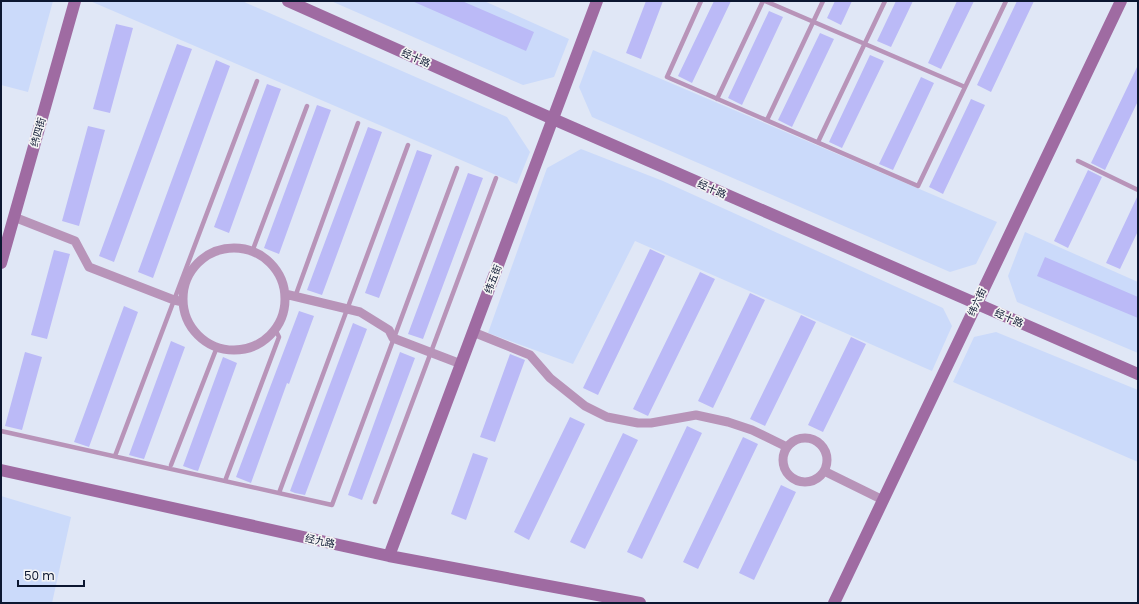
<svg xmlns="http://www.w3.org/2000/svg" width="1139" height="604" viewBox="0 0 1139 604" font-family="Poppins,'Noto Sans SC',sans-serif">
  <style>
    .built { fill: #cbdafa }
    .building { fill: #bbbaf7 }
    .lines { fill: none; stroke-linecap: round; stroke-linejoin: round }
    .lane { stroke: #b894b9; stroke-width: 4.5 }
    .street { stroke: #b894b9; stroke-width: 9 }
    .secondary { stroke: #9f6ba2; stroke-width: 12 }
    .labels { text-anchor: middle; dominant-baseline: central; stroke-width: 3.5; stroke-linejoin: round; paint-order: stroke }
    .street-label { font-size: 10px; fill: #0c1731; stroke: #f4f4f4 }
  </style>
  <rect width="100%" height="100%" fill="#e0e7f6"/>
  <!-- built -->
  <path class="built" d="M1,1h52l-25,91 -27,-7z
    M90,1h152l265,116 23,35 -13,32z
    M331,1h153l85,38 -15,38 -31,8z
    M593,50l404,172 -21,42 -26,8 -358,-155 -13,-30z
    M581,149l82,32 280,127 9,18 -20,45 -297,-130 -62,123 -85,-31 59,-165z
    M1025,232l113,50v71l-121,-51 -9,-26z
    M996,332l142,58v72l-185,-80 21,-45z
    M1,496l70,21 -19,86h-51z"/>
  <!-- building -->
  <path class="building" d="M412,1h50l72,31 -8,19z
    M646,1h17l-22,58 -15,-6z
    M714,1h17l-39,82 -14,-7z
    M835,1h17l-11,24 -14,-7z
    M896,1h17l-22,46 -14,-6z
    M957,1h17l-33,68 -13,-6z
    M1017,1h17l-43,91 -14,-7z
    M769,11l14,6 -41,88 -14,-7z
    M116,24l17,4 -23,85 -17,-4z
    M820,33l14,6 -42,88 -14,-7z
    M177,44l15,5 -78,213 -15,-6z
    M870,55l14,6 -42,87 -13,-6z
    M216,60l14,6 -77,212 -15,-6z
    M1138,65v36l-33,69 -14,-7z
    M921,77l13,6 -41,87 -14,-6z
    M267,84l14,5 -52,144 -15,-6z
    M971,99l14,6 -42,89 -14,-7z
    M317,105l14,5 -52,144 -15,-6z
    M88,126l17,4 -26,96 -17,-5z
    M368,127l14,5 -60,163 -15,-5z
    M417,150l15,5 -53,143 -14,-5z
    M1088,170l14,7 -34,71 -14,-7z
    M468,173l15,5 -60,161 -15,-5z
    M1138,195v36l-18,38 -14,-6z
    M650,249l15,7 -67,139 -15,-7z
    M54,250l16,4 -23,85 -16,-4z
    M1045,257l93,40v21l-101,-42z
    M700,272l15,7 -67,137 -15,-7z
    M750,293l15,7 -52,108 -15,-7z
    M124,306l14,6 -49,135 -15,-5z
    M299,311l15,5 -25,68 -2,-1 -36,100 -15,-6z
    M801,315l15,7 -51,104 -15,-7z
    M353,323l14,6 -62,166 -10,-2 -5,-2z
    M851,337l15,7 -43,88 -15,-7z
    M171,341l14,6 -41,112 -8,-2 -7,-2z
    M25,352l17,5 -20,73 -17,-4z
    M400,352l15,6 -53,142 -14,-5z
    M510,354l15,6 -30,82 -15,-5z
    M223,357l14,6 -39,108 -4,-1 -11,-4z
    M570,417l15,7 -56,116 -15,-8z
    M687,426l15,7 -60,126 -15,-7z
    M623,433l15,7 -53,109 -15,-7z
    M743,437l15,7 -60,125 -15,-7z
    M473,453l15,5 -22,62 -15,-6z
    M781,485l15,7 -42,88 -15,-7z"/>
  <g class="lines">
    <!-- lane -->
    <path class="lane" d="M701,1l-34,76 251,109 88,-185
      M765,1l200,86
      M717,99l46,-98
      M767,120l56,-119
      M818,142l67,-141
      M1078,161l60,29
      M252,252l55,-146
      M295,297l63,-174
      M1,431l331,74 125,-337
      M115,456l142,-375
      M171,465l46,-118
      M225,481l54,-144 -4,-8
      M279,493l129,-348
      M375,502l121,-324"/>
    <!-- street -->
    <path class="street" d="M14,217l61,24 14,26 85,33 9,2
      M183 299a51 51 0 1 1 102 0a51 51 0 1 1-102 0Z
      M285,294l75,18 29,18 4,8 68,26
      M473,332l57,23 20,23 35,28 22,11 31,6h13l45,-8 32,7 24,8 35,17
      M783 460a22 22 0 1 1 44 0a22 22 0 1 1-44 0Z
      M824,471l59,29"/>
    <!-- secondary -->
    <path class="secondary" d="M288,1l265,118 585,255
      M1,263l74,-262
      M1,470l388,86 251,47
      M389,556l208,-555
      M834,603l287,-602"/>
  </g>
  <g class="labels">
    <!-- street labels -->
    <g class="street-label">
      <text transform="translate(416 58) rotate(24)">经十路</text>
      <text transform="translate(38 132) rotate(-74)">纬四街</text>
      <text transform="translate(712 189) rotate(24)">经十路</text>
      <text transform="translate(493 279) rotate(-69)">纬五街</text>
      <text transform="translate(977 302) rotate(-65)">纬六街</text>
      <text transform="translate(1009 318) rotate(24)">经十路</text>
      <text transform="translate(320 541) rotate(12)">经九路</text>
    </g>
  </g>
  <!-- border -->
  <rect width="1139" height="604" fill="none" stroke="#0c1731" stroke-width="4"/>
  <!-- scale -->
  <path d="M18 580v6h66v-6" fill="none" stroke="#0c1731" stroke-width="2"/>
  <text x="24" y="580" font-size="12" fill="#0c1731" stroke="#f4f4f4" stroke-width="3" paint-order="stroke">50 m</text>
</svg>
